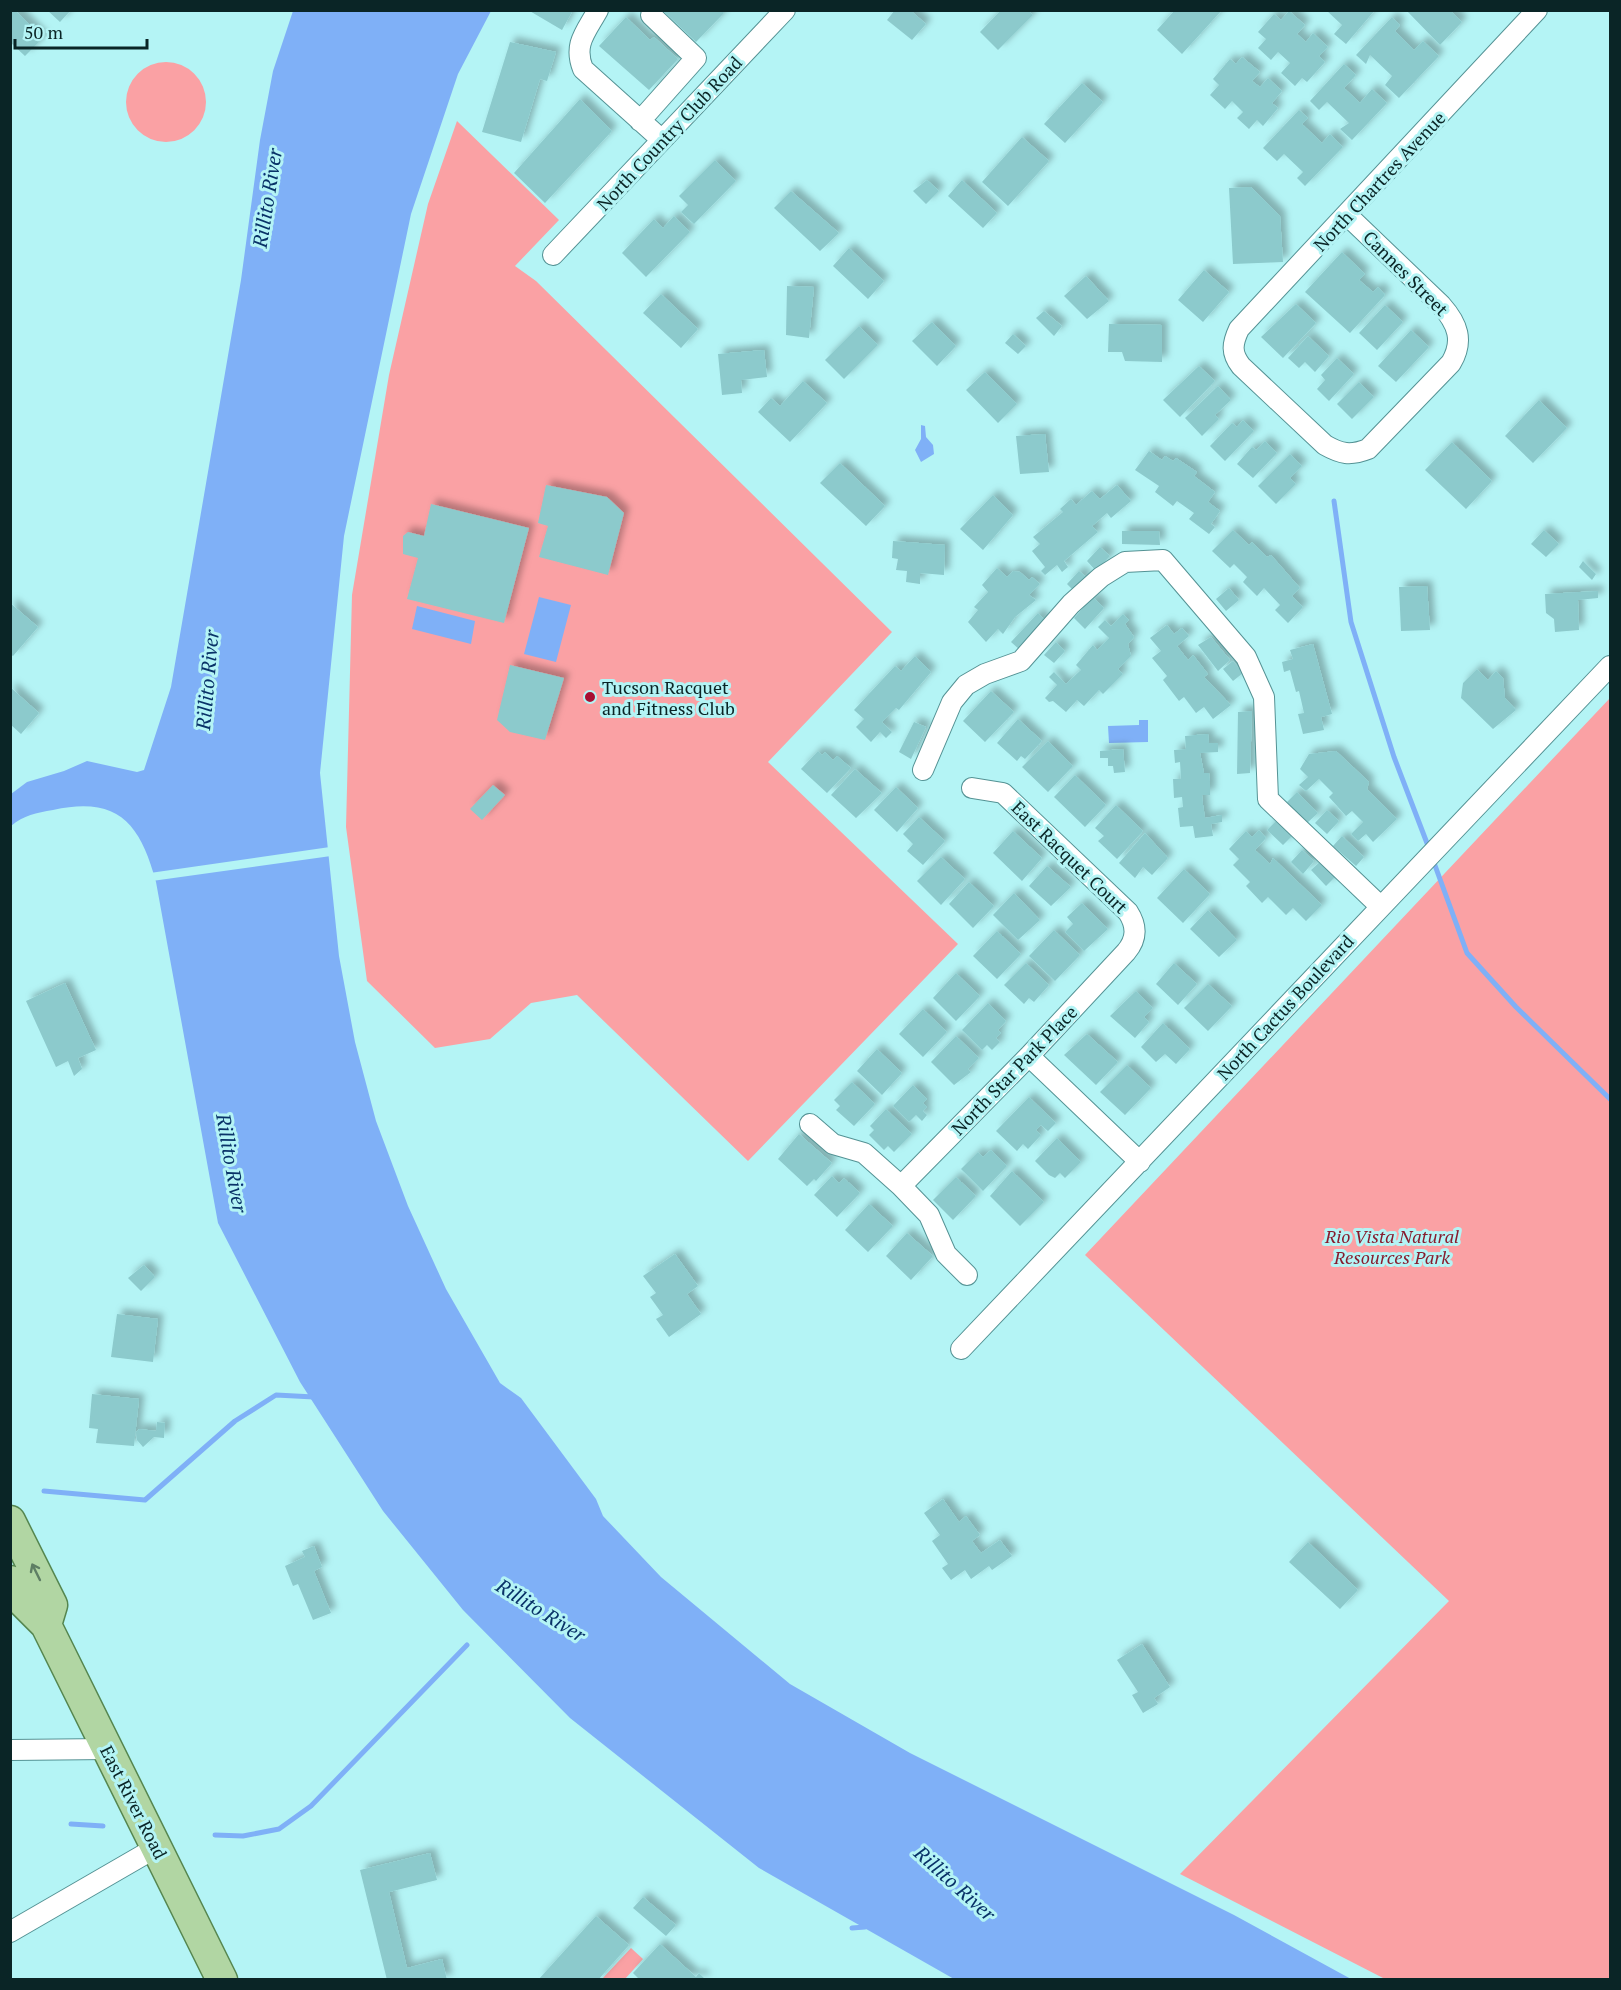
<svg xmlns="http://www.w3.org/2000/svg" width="1621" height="1990" viewBox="0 0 1621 1990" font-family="'PT Serif',serif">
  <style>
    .green { fill: #faa1a4 }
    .water { fill: #7fb0f7 }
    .pier { fill: #b4f4f5 }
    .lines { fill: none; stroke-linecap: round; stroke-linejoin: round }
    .stream { stroke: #7fb0f7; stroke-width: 5 }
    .building { fill: #8ccacc; filter: url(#shadow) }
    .minor-casing { stroke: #549294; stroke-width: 22 }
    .primary-casing { stroke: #55864f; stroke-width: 33 }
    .minor { stroke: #fff; stroke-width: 20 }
    .primary { stroke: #b1d6a3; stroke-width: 30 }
    .oneway { stroke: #5e7e64 }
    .poi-dot { fill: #a70e32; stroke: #b4f4f5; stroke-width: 2 }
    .labels { text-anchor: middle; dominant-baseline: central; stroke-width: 6; stroke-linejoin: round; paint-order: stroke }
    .street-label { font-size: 18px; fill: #0a2526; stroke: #b4f4f5 }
    .poi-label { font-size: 18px; fill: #0a2526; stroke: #b4f4f5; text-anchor: start }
    .park-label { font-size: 18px; font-style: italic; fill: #871d2e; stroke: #b4f4f5 }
    .water-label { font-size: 20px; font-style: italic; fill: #093268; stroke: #b4f4f5 }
  </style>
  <defs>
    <filter id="shadow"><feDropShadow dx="5.5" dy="-5.5" stdDeviation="3" flood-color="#0004"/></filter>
  </defs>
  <rect width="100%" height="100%" fill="#b4f4f5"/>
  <!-- green -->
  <path class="green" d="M126 102a40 40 0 1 1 80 0a40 40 0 1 1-80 0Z
    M457,121l102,99 -44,46 21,15 356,351 -124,130 190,182 -210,217 -171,-166 -46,8 -41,36 -55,9 -68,-67 -21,-154 6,-232 37,-220 39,-171z
    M1610,698v1281h-225l-205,-105 269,-273 -364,-346z
    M631,1948l12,11 -18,20h-23z"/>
  <!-- water -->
  <path class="water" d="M293,11h198l-33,63 -47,140 -67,322 -24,237 19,183 16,86 21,79 32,85 38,83 54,94 21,15 75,101 7,17 58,61 129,107 120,69 324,162 117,64h-397l-195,-111 -189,-150 -107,-108 -80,-99 -83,-129 -82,-159 -62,-341c-16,-59 -38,-86 -103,-72 -17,3 -29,5 -42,16v-32l16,-12 37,-11 23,-10 50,11 7,-2 27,-83 70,-407 19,-140 13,-69z
    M921,425l4,1 1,11 7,8 1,9 -13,8 -6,-12 6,-11z
    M539,597l32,8 -15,57 -32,-8z
    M417,606l58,15 -4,23 -59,-15z
    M1139,720h9v22l-39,1 -1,-17 31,-1z"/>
  <!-- pier -->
  <path class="pier" d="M330,847l1,9 -179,25 -2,-8z"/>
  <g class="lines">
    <!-- stream -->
    <path class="stream" d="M1334,501l17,121 43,135 36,94
      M1433,860l34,93 49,54 94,92
      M44,1491l101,9 90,-79 41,-26 38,2
      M71,1824l32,2
      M215,1835l28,1 36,-7 32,-23 156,-161
      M852,1928l13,-1"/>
  </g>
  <!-- building -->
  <path class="building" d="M10,10h5l28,28 -18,18 -15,-14z
    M47,10h24l-11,12z
    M528,10h45l-11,20z
    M662,10h60l2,3 -28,29z
    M895,10h15l16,14 -14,16 -25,-20z
    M1001,10h27l5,5 -35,35 -18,-18z
    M1175,10h47l-40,44 -25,-24z
    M1326,10h49l-29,34 -12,-10 8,-9z
    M1406,10h44l12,12 -22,23z
    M1289,11l16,14 -8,9 9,8 7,-9 15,14 -9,9 6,6 -18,20 -5,-4 -7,8 -14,-13 9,-10 -12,-11 -7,8 -13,-12 8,-9 -8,-7 16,-18 7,6z
    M626,17l24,23 4,-3 24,22 -29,31 -50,-44z
    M1392,17l8,8 -5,6 19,19 9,-9 16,15 -40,42 -14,-13 7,-9 -22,-21 -4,9 -10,-9z
    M510,42l46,10 -9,29 -7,-2 -19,63 -39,-10z
    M1242,57l18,15 -8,9 8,6 8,-9 14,13 -10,12 6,5 -15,18 -6,-6 -8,9 -12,-11 6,-6 -11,-11 -7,8 -15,-14 9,-10 -6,-6 17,-20 6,5z
    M1344,64l12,11 -12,13 16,15 12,-14 15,14 -35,37 -12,-11 9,-6 -22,-21 -8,8 -9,-9z
    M1082,83l21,19 -38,41 -21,-19z
    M580,99l32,32 -67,72 -31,-30z
    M1299,110l9,8 -6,6 20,19 8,-9 13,13 -38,39 -8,-8 6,-6 -19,-18 -7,7 -14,-13z
    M1022,137l27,24 -41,45 -26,-24z
    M715,160l21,21 -42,43 -13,-12 7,-7 -9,-9z
    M927,180l12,11 -13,13 -13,-13z
    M962,180l35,33 -14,15 -35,-32z
    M1251,187l29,29 3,46 -50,2 -4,-76z
    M791,191l48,42 -19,18 -46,-43z
    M674,216l16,16 -44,45 -24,-24 32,-34 9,9z
    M849,248l35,33 -16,18 -35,-33z
    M1342,252l23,22 -6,6 14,12 5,-5 7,8 -35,38 -45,-41z
    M1204,270l25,22 -26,30 -25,-22z
    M1086,276l23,25 -22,18 -23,-23z
    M787,286l27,1 -5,51 -23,-3z
    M661,294l37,35 -17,19 -38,-35z
    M1296,304l20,19 -33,35 -22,-21z
    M1385,305l18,17 -26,28 -18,-17z
    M1044,311l18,15 -8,10 -18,-18z
    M932,322l24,24 -19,20 -25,-25z
    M1109,324l53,1v37l-37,-1 -3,-9h-14z
    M859,326l19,19 -34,34 -19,-19z
    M1411,330l18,17 -33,35 -18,-16z
    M1013,334l13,12 -8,8 -13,-11z
    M1308,336l21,20 -14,16 -10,-10 -6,6 -11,-10z
    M764,350l3,27 -26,3 1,13 -20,2 -4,-41z
    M1337,358l17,16 -25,27 -12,-12 8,-9 -4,-5z
    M1199,366l16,15 -35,36 -17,-17z
    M985,372l32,32 -19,19 -32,-33z
    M803,381l24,22 -37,39 -32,-30 13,-14 9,8z
    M1359,382l15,15 -22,22 -15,-15z
    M1218,386l13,14 -16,15 4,4 -17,17 -17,-18z
    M1539,400l28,28 -34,35 -28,-27z
    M1243,420l11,11 -29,30 -15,-15 22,-23 5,4z
    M1045,434l4,38 -29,2 -4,-38z
    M1265,441l12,12 -24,25 -16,-14 15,-17 4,3z
    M1452,442l40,39 -26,28 -41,-39z
    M1149,451l13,9 3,-4 8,5 3,-3 21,14 -3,4 21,16 -7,10 12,9 -9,13 4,3 -6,7 -20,-15 5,-6 -17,-12 -4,5 -18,-14 4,-6 -24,-16z
    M1290,454l12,12 -12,12 6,6 -20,20 -18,-18z
    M840,463l45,43 -19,20 -46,-43z
    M546,485l61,12 17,16 -16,62 -69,-18 9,-31 -10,-3z
    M1117,485l14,16 -20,17 -4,-5 -15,13 6,6 -34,29 4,6 -6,5 -5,-7 -12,10 -4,-4 4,-4 -13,-16 8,-7 -7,-7 30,-25 -3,-3 11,-10 5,6 16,-14 8,8z
    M993,495l20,20 -30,35 -23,-21z
    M431,504l98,24 -25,95 -97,-24 11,-41 -15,-4v-18l5,-4 16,4z
    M1233,530l16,15 3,-3 15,15 4,-2 29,33 -8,8 11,11 -15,16 -13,-13 5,-5 -16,-17 -7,8 -14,-14 4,-5 -13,-13 -4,4 -18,-17z
    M1544,530l15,14 -13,13 -15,-13z
    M1122,531h37l1,14 -38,-1z
    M893,541l52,4 -1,30 -24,-2v11l-14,-2 1,-11 -11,-1 2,-11 -6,-1z
    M1100,547l10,9 -14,15 -9,-10z
    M1583,561l13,13 -4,6 -13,-13z
    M997,568l10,9 6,-6 7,1 9,8 3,-3 8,7 -11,11 7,5 -21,17 -12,17 -5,-5 -12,13 -18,-20 10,-12 -4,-3 14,-15 -6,-7z
    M1079,571l8,7 -13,13 -7,-7z
    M1427,586l3,44 -29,1 -2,-44z
    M1229,588l10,12 -13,11 -10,-12z
    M1598,591v7l-20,2 1,30 -24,2 -1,-13 -8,-6 -1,-19z
    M1093,597l11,11 -19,21 -11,-11z
    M10,603l28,24 -25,29 -3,-2z
    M1038,613l8,8 -26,29 -9,-8z
    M1123,614l6,6 -4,4 9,13 -6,7 3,12 -13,13 5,5 -20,20 -4,-4 -15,16 -7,-6 -11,12 -13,-11 -4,1 -4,-4 12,-13 -8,-8 5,-5 12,12 15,-14 -5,-5 17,-20 4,5 12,-12 -11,-11 7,-7 6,6z
    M1167,625l7,9 8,-6 7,8 -12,10 11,14 5,-5 15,19 -4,3 27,28 -18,14 -9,-12 -8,6 -12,-16 -5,4 -16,-21 4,-4 -15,-18 9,-7 -11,-13z
    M1211,637l19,23 -12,11 -20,-26z
    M1056,642l9,9 -11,12 -10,-8z
    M1313,644l19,70 -11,3 3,13 -21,4 -5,-20 6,-1 -5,-22 -3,1 -6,-22 -6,2 -2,-10 11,-3 -3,-9z
    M915,656l16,16 -32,38 -3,-2 -14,14 10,10 -6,6 -6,-6 -9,10 -15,-15 8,-8 -10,-9 41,-44 6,5z
    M1233,661l10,12 -10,8 -10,-12z
    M510,665l54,13 -19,62 -35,-8 -13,-12z
    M1477,669l11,11 8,-9 7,7 2,20 11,12 -23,19 -32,-31 2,-15z
    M10,687l29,26 -18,21 -11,-10z
    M991,691l23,21 -29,30 -22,-21z
    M1252,711l-2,62 -13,1 1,-62z
    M1018,719l24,22 -17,18 -4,-3 -4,5 -20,-18z
    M914,722l12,5 -15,32 -12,-7z
    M1208,734l1,9h9v9l-18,1 4,20h5l1,9v13h-8l1,10 2,13 17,-3v7l-11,2 2,12 -18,2 -2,-12 -13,1 -2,-19 5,-1 -1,-10 -8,1 -1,-19h8l-1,-17 -5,1 -1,-13 12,-1 -1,-13z
    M1048,741l25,25 -25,26 -26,-25z
    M1123,749l2,23 -11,1 -1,-7h-5v-8h-8v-7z
    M818,751l4,4 3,-3 8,8 4,-4 14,12 -24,25 -26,-24z
    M1336,751l33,31 -2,7 30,30 -24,23 -7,-8 -8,7 -7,-7 12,-12 -11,-11 -6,5 -17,-19 4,-4 -14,-14 -13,12 -7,-6 9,-8 -8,-8 9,-15z
    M855,769l27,24 -26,25 -25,-23z
    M1075,775l31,30 -21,22 -31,-30z
    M493,785l12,10 -23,25 -12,-11z
    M896,787l22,21 -21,24 -23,-22z
    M1297,792l21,21 -11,10 -20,-21z
    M1116,805l27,26 -26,28 -19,-18 6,-5 -9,-8z
    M1327,810l12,11 -12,13 -12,-11z
    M919,817l26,24 -22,24 -16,-14 6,-7 -10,-10z
    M1278,819l16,15 -11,11 -16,-15z
    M1259,830l7,8 -11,12 15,14 3,-6 49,47 -16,16 -13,-13 -7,7 -18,-18 -6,6 -16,-17 4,-4 -17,-17 6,-6 -10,-10 17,-18 6,6z
    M1013,831l29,27 -20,23 -29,-28z
    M1145,833l23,25 -16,17 -9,-8 -8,11 -16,-15z
    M1342,836l22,21 -8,9 -23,-20z
    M1302,850l12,11 -11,13 -12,-12z
    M941,857l24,22 -24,26 -24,-24z
    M1321,861l15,15 -10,10 -15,-16z
    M1047,866l24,21 -20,19 -22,-20z
    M1184,869l26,25 -27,29 -26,-25z
    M969,882l25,24 -21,22 -24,-24z
    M1014,893l26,27 -22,20 -25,-25z
    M1082,903l26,26 -24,22 -19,-19 8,-8 -6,-7z
    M1208,910l29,30 -18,17 -29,-28z
    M1054,930l26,25 -25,26 -26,-25z
    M997,931l24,23 -24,25 -24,-23z
    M1026,963l23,22 -15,17 -5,-4 -5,6 -20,-19z
    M1174,963l23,21 -19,21 -22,-21z
    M956,973l24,23 -24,25 -23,-23z
    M65,983l31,67 -18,8 4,11 -8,7 -6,-15 -12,6 -30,-66z
    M1208,984l24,22 -24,25 -24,-23z
    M1136,991l17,17 -9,9 5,5 -14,16 -25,-22z
    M988,1003l18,18 -8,9 3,3 -5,5 4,4 -8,8 -5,-5 -5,5 -20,-20z
    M923,1009l24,23 -24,25 -24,-23z
    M1163,1023l27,26 -14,15 -11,-10 -9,8 -15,-15z
    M1087,1034l31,28 -22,23 -32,-30z
    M956,1036l23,22 -11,11 3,3 -17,13 -23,-23z
    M877,1049l25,24 -20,22 -25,-24z
    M1127,1065l24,23 -26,27 -25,-23z
    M852,1082l23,22 -21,22 -18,-16 4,-4 -6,-6z
    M913,1085l14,14 -4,4 4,4 -4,4 4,4 -5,6 -6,-6 -7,7 -16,-16z
    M1029,1097l27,26 -8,8 -7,-6 -5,5 5,5 -13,14 -5,-5 -6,7 -21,-20z
    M886,1109l26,25 -18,18 -6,-6 -4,4 -15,-15 5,-5 -4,-4z
    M799,1134l33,29 -16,18 -2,-2 -7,7 -29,-27z
    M1057,1138l24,24 -16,16 -5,-5 -5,5 -6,-3 -14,-14z
    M991,1150l16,16 -24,25 -22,-22 17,-17 5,5z
    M1012,1171l32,31 -24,24 -30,-30z
    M832,1176l7,7 5,-5 16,15 -23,24 -23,-22z
    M956,1177l20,19 -23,24 -20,-20z
    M869,1204l24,22 -25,26 -23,-22z
    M907,1233l26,23 -22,24 -25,-24z
    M675,1254l23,32 -11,8 14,20 -32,23 -13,-18 7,-4 -13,-18 6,-4 -13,-17z
    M144,1265l11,12 -14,14 -13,-13z
    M117,1314l41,5 -5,43 -42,-5z
    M92,1394l47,5 -5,47 -38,-3 2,-14 -9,-1z
    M157,1422l8,1 -1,15 -10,-1 -11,10 -6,-7 -1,-8 3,-3 17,2z
    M943,1499l16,23 7,-6 14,19 -8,6 9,12 19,-13 12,16 -20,14 -3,-4 -18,13 -6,-9 -14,10 -9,-12 6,-4 -16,-23 8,-6 -16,-22z
    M1308,1542l50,48 -18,19 -51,-47z
    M314,1546l8,21 -8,4 17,42 -18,7 -15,-36 -5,2 -8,-20 20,-9 -3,-6z
    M1142,1644l28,43 -16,11 4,6 -15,9 -11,-18 6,-3 -21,-32z
    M430,1853l7,27 -48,12 18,76 35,-9 5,21h-60l-27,-110z
    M643,1897l33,28 -10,11 -33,-28z
    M596,1916l33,29 -31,35h-60z
    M660,1944l36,33 3,-4 7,7h-66l-7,-7z"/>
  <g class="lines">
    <defs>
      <path id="minor" d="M598,10c-12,22 -25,34 -15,59l79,71
        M640,121l56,-63 -45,-43
        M1347,215l94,90c17,19 23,36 10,58l-83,86c-18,7 -27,5 -43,-4l-84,-79c-10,-13 -9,-22 -2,-37l298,-319
        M553,255l232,-245
        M923,770l29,-68 14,-17 19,-11 36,-13 50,-57 30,-27 24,-15 38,-2 83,97 18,40 4,102 112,107
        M1029,1056l111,106
        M810,1124l23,20 31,9 37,33 28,29 17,39 21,21
        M901,1186l128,-130 97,-104c11,-13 11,-26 2,-40l-125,-119 -31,-5
        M961,1349l649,-683
        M10,1750l98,-1
        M10,1932l147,-85"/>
      <path id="primary" d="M10,1521l42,84 -6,20
        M10,1581l10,18 26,26 176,355"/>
    </defs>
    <!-- minor casing -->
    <use href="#minor" class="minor-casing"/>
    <!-- primary casing -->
    <use href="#primary" class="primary-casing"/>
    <!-- minor -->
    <use href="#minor" class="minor"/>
    <!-- primary -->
    <use href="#primary" class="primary"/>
  </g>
  <!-- one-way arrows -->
  <defs><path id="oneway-shaft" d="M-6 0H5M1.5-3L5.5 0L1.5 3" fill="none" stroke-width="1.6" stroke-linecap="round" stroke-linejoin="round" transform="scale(1.5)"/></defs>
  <use class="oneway" href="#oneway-shaft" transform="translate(36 1572) rotate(-116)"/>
  <!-- markers -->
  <circle class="poi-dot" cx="590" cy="697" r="6"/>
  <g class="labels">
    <!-- street labels -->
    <g class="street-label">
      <text transform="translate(669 133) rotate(-47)">North Country Club Road</text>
      <text transform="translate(1379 181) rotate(-47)">North Chartres Avenue</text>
      <text transform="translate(1406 273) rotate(45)">Cannes Street</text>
      <text transform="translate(1070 857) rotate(44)">East Racquet Court</text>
      <text transform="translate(1285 1007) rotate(-47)">North Cactus Boulevard</text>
      <text transform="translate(1014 1070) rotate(-46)">North Star Park Place</text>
      <text transform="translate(134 1802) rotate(63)">East River Road</text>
    </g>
    <!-- poi labels -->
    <g class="poi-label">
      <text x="602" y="687">Tucson Racquet<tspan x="602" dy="21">and Fitness Club</tspan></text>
    </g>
    <!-- park labels -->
    <g class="park-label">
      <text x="1392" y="1236">Rio Vista Natural<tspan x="1392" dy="21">Resources Park</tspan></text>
    </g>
    <!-- water labels -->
    <g class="water-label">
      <text transform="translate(267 198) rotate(-81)">Rillito River</text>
      <text transform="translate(207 680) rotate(-85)">Rillito River</text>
      <text transform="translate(232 1163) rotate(80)">Rillito River</text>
      <text transform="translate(541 1610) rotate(32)">Rillito River</text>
      <text transform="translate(955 1883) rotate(42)">Rillito River</text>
    </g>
  </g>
  <!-- border -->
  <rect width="1621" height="1990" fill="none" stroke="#0a2526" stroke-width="24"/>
  <!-- scale -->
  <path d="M15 39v9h132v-9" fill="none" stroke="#0a2526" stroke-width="3"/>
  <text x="24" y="39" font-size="18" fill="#0a2526" stroke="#b4f4f5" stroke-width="4.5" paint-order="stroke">50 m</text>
</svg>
